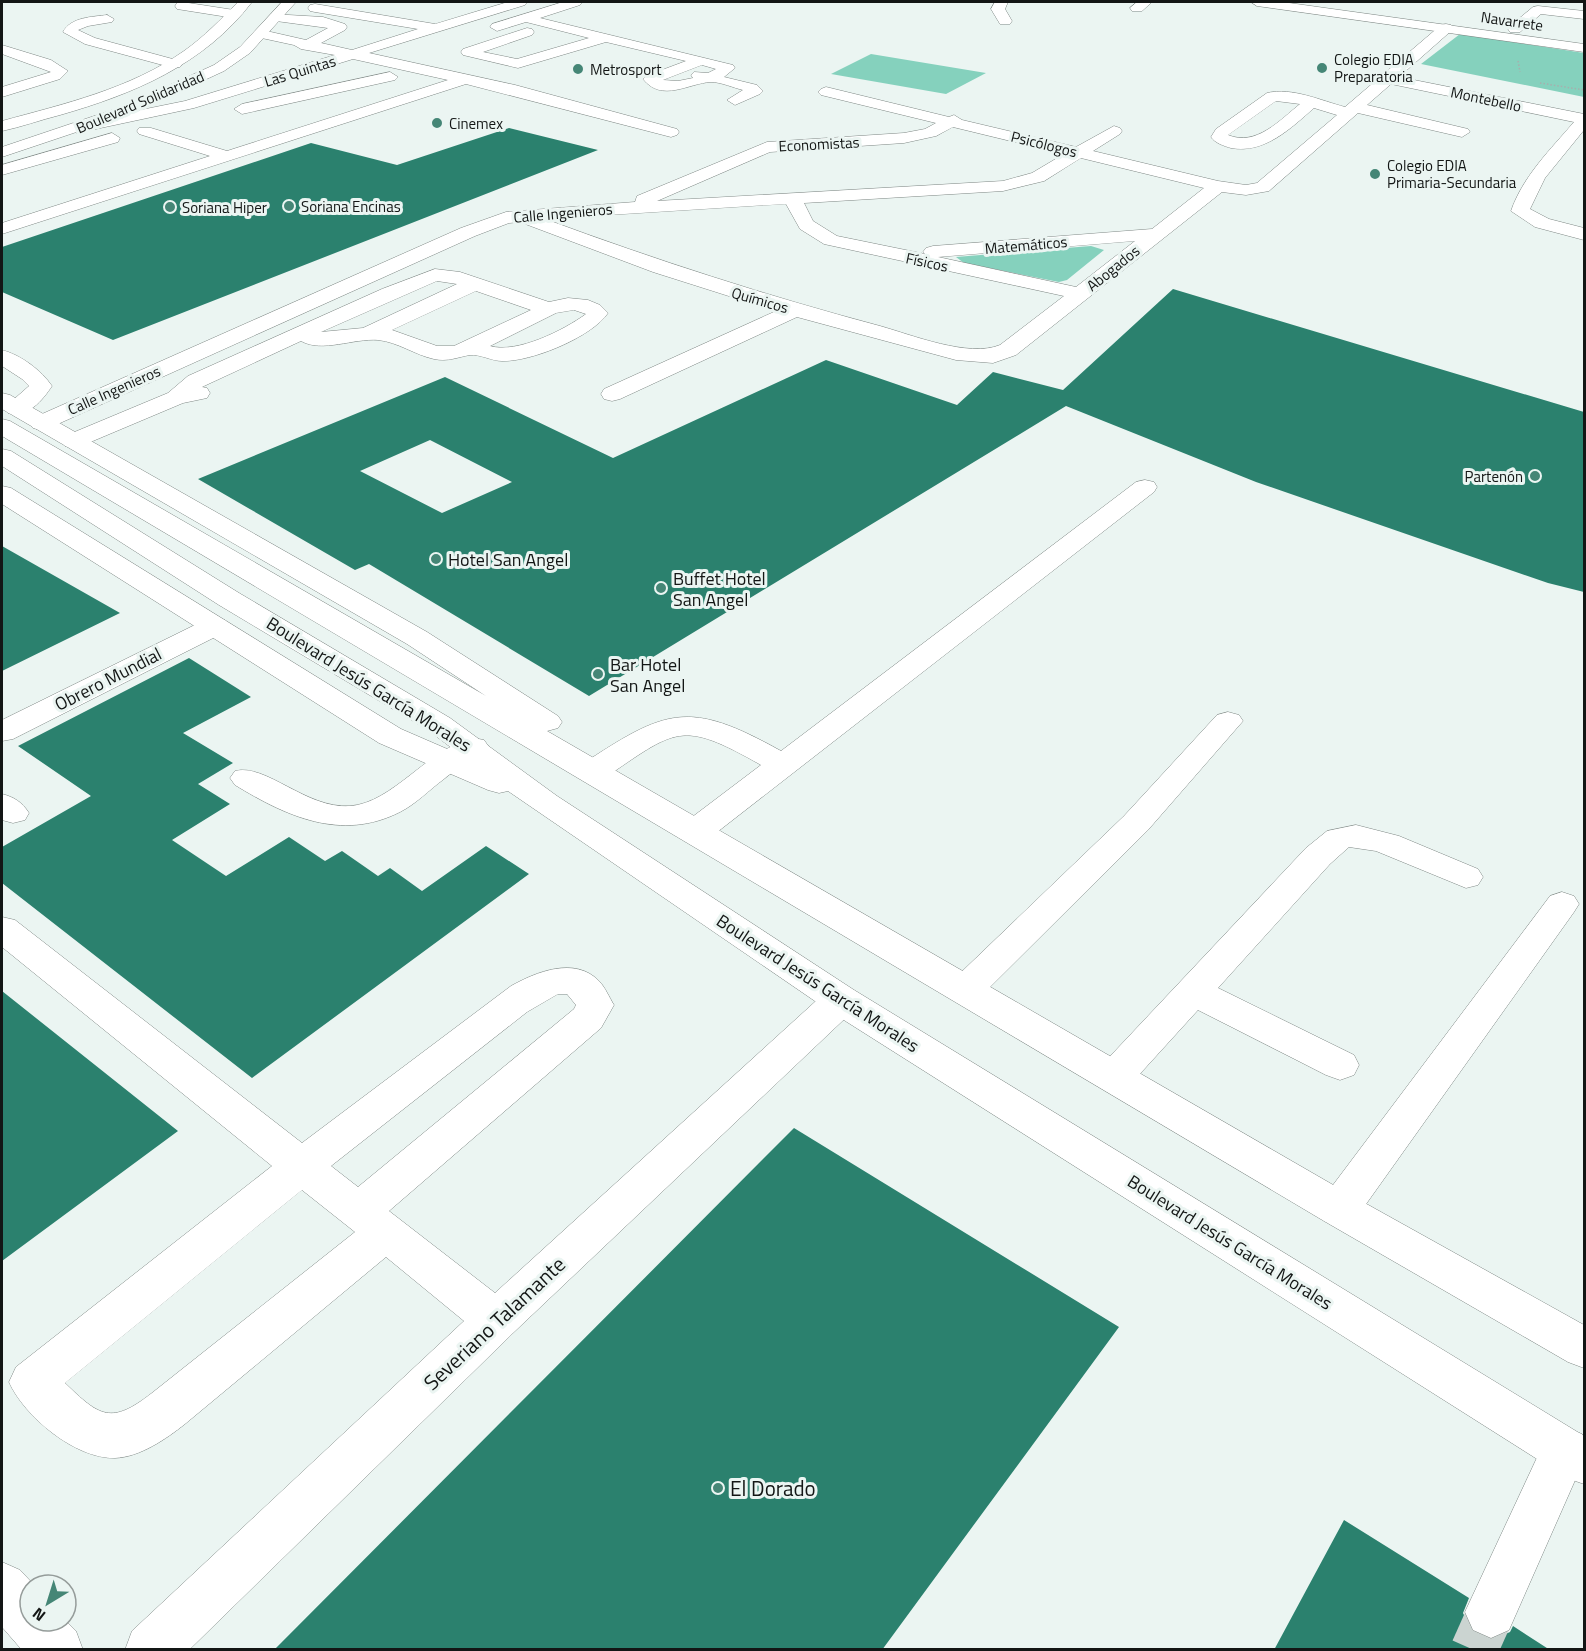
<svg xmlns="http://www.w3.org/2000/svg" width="1586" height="1651" viewBox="0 0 1586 1651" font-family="'Titillium Web',sans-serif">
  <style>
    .green { fill: #85d1bd }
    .building { fill: #2b816e; fill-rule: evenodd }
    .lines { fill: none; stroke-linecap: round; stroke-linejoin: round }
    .minor-tunnel { stroke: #cbd4d1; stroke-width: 47; stroke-dasharray: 47 23; stroke-linecap: butt }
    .minor-casing { stroke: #7f8885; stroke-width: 1 }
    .major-casing { stroke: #7f8885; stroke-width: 1 }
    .path { stroke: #a7afad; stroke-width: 1.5; stroke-dasharray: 1.5 2; stroke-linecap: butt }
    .minor { fill: #fff; fill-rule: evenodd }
    .major { fill: #fff; fill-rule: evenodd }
    .poi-dot { fill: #458676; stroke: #ebf5f2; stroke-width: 2 }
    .labels { text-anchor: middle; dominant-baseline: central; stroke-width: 6; stroke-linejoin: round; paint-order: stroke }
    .far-street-label { font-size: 15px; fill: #131615; stroke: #ebf5f2 }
    .far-poi-label { font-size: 15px; fill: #131615; stroke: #ebf5f2; text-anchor: start }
    .poi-label { font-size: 18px; fill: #131615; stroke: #ebf5f2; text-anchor: start }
    .street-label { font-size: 18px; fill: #131615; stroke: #ebf5f2 }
    .near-street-label { font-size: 21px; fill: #131615; stroke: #ebf5f2 }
    .near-poi-label { font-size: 21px; fill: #131615; stroke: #ebf5f2; text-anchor: start }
  </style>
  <rect width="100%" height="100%" fill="#ebf5f2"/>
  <!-- green -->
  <path class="green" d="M1460,34l124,19v44l-163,-33z
    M871,54l115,19 -40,21 -115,-20z
    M1091,246l13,4 -37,30 -8,2 -95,-19 -8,-6z"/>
  <!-- building -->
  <path class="building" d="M509,128l89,22 -485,190 -111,-48v-45l309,-104 86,22z
    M1173,289l411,123v180l-36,-9 -292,-101 -190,-76 -477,290 -220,-132 -14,6 -157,-91 247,-102 168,81 213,-98 131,45 36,-33 70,18zM430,440l82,42 -70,31 -82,-42z
    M2,546l118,67 -118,58z
    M189,658l62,39 -68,36 50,30 -35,21 32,20 -58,36 54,36 63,-39 36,24 17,-10 36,25 12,-8 32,23 64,-45 43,28 -277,204 -250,-195v-36l89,-51 -73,-50z
    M2,991l176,140 -176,130z
    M794,1128l325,199 -237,323h-608z
    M1344,1520l125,78 -6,15 9,19 20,8 18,-8 3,-6 37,24h-276z"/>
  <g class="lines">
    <!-- minor-tunnel -->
    <path class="minor-tunnel" d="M1474,1650l17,-38"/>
    <defs>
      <path id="minor" d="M182,2l52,8 7,4 -7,4 -57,-9 -2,-3 2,-3z
        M508,2h19l-2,3 -156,48 146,32 162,44 2,3 -2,3 -6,2 -205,-53 -464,150v-11l208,-67 -71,-22 -2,-3 2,-3h12l76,23 221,-71 -95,-21 -159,49 -117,25 -8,-5 8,-5 108,-22 150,-46 -34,-6 -7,-4 -37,-8 -2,-3 7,-4 44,10 22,-12 -52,-7 -5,-1 -2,-3 2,-3 52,3 22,7 2,3 -2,3 -24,13 31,7 66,-21 -103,-17 -5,-1 -2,-3 2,-3 5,-1 120,20z
        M563,2h19l-2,3 -40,13 193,47 2,3 -11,9 33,8 6,6 -3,3 -25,11 -8,-5 16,-10c-9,-2 -22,-8 -32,-8 -22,1 -49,21 -68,-3l3,-3 40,-15 -80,-19 -88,26 -55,-13 -2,-3 2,-3 64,-21 5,1 2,3 -2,3 -49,17 34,7 72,-21 -63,-16 -29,9 -7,-4 2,-3zM702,65l14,4 -8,4 -14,-1 -3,3 2,3 -15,3 -15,-1z
        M995,2h13l-3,7 7,12 -2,3h-10l-9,-15z
        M1137,2h15l-10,9h-10l-2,-3z
        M1538,6l46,5v8l-43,-5 -21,18h-10l-2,-3 2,-3 23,-19z
        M107,15l7,4 -2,3 -24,4 -10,4 17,8 85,23 2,3 -2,3h-10l-85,-23 -22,-12c8,-15 29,-15 44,-17z
        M1446,24l5,1 2,3 -2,3 -52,46 185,37v16l-39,48 -15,31 19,10 35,9v12l-49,-13 -24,-16c12,-35 40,-62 63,-89l-183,-38 -24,21 101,24 2,3 -8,5 -104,-24 -89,78 -23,4 -24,-3 -206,163 -23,8 -37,-3 -159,-43 -177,82 -8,2 -8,-2 -3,-5 3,-5 172,-78 -123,-39 -133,-50 -11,1 -34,13 -426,192 -8,2 -8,-2 -4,-5 4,-5 428,-190 45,-16 129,-10 2,-6 130,-54 137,-9 21,-4 11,-6 -115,-28 -3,-3 3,-3 5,-2 123,30 5,-2 8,5 114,27 38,-21 6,2 2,3 -2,3 -27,17 125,30 28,4 11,-2 80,-68 -23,-7c-23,20 -49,46 -83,40 -7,-2 -16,-5 -20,-11l5,-8 51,-36c25,-6 55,8 78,14l96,-82zM1276,101l24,3c-20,16 -44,43 -72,31zM953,127l111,27 -32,19 -29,8 -346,20 113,-49 134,-9 32,-7zM1081,158l123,30 -52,41 -219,17 -7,2 -3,4 2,2 -88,-18 -24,-15 -9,-18 199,-12 41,-10zM786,204l14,25 24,15 240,52 -64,49c-31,13 -88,-10 -120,-19 -113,-30 -224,-66 -335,-107zM1135,241l-59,46 -138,-30z
        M2,45l49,15 17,11 -8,8 -58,18v-10l49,-15 -49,-18z
        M390,72l8,5 -3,3 -153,34 -8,-5 8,-5z
        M112,133l8,5 -2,4 -116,33v-10z
        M435,269l25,3 89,30 19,-4 20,2 12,5 8,8c-16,24 -77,49 -106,48 -10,0 -22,-7 -32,-6 -12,2 -22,7 -36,4 -19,-4 -36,-17 -56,-19 -24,-2 -56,13 -77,1l-97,45 -2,1 5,1 3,5 -3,5 -24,5 -102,43 -8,2 -8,-2 -4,-5 4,-5 103,-43 20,-17 194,-87zM437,281l20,3 -94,44 -42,4zM476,291l55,19 -77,36h-17l-45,-16zM574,310l12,4c-22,16 -69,40 -96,32l66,-33z
        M2,350c19,5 39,20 50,36 -10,15 -24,32 -44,27l-4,-5 25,-22 -7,-7 -20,-13z
        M1145,480l9,2 3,5 -3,5 -447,348 -12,3 -12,-3 -5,-8 5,-8 78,-59c-81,-46 -84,-36 -158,14l-11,3 -11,-3 -5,-7 5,-7c85,-56 107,-66 200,-14l355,-269z
        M215,618l10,2 4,6 -4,6 -212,107 -11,2v-21l203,-100z
        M1228,712l11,3 4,6 -95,109 -170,169 -13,4 -13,-4 -5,-9 5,-9 172,-165 93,-101z
        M473,738l11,2 5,7c-10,14 -32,20 -45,32 -15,11 -28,25 -44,33 -59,30 -114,4 -165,-27l-5,-7 5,-7c31,-8 71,38 115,35 43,-3 77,-57 123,-68z
        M2,794c12,3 20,8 27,19l-4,7 -12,3 -11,-3z
        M1356,825l43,11 79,33 5,8 -5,8 -12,3 -90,-37 -27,-4 -19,17 -112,124 136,67 5,10 -5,10 -14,5 -14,-5 -128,-65 -70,77 -14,5 -14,-5 -6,-10 6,-10 206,-219 21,-17z
        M1562,892l12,4 5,8 -5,8 -220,309 -15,5 -15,-5 -6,-12 6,-12 226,-301z
        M2,917l13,3 287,223 209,-157c25,-14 64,-30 88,-5 6,6 10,16 15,24l-13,23 -212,183 106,82 333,-303 13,-3 13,3 6,10 -6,10 -342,324 -323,316h-64l7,-19 332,-310 -78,-64 -201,167c-19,15 -45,33 -70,34 -40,1 -91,-42 -106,-76l7,-15 256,-201 -270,-219zM558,994h9l9,11 -2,4 -216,178 -27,-21 196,-154zM302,1190l53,42 -203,161c-41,32 -52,24 -87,-10z
        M1565,1428l17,6 2,6v20l-75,170 -18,8 -18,-8 -8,-18 83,-178z
        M2,1562l18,8 14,15h-4v36h36l10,10 7,19h-61l-20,-23z"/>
      <path id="major" d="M238,2h14c-48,63 -119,92 -192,113 -20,5 -39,12 -58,16v-10c62,-17 128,-32 182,-70 20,-14 37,-32 54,-49z
        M282,2h14l-46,51 -26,18 -91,42 -131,44v-10l119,-40 93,-42 26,-18z
        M1251,2h31l302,42v8l-327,-46z
        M2,393l8,2 417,237 131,84 4,6 -4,6 -11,3 807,466 230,128v43l-16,-6 -244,-141 -1322,-785v-17l8,2 476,275 -79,-52 -405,-235z
        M2,449l9,2 228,142 211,125 107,78 297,194 730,446v48l-17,-6 -739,-468 -320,-219 -9,2 -11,-3 -109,-47 -377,-239v-18l9,2 390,241 60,26 -33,-25 -209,-125 -217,-139z"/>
    </defs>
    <!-- minor casing -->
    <use href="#minor" class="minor-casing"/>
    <!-- major casing -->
    <use href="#major" class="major-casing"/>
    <!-- path -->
    <path class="path" d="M1518,61l2,11
      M1540,83l44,7"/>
    <!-- minor -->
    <use href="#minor" class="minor"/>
    <!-- major -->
    <use href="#major" class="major"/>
  </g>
  <!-- markers -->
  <g class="poi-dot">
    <circle cx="1322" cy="68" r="6"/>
    <circle cx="578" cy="69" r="6"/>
    <circle cx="437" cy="123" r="6"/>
    <circle cx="1375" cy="174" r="6"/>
    <circle cx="289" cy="206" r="6"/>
    <circle cx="170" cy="207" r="6"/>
    <circle cx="1535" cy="476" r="6"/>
    <circle cx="436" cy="559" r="6"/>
    <circle cx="661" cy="588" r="6"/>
    <circle cx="598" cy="674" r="6"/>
    <circle cx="718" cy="1488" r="6"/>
  </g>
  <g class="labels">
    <!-- far-street labels -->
    <g class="far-street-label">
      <text transform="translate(1512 21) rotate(8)">Navarrete</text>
      <text transform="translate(300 71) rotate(-17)">Las Quintas</text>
      <text transform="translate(1486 99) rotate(12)">Montebello</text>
      <text transform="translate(140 102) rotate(-23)">Boulevard Solidaridad</text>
      <text transform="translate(819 144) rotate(-3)">Economistas</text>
      <text transform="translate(1044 144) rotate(14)">Psicólogos</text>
      <text transform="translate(563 213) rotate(-5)">Calle Ingenieros</text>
      <text transform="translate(1026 245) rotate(-5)">Matemáticos</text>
      <text transform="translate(927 262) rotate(12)">Físicos</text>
      <text transform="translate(1113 268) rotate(-39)">Abogados</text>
      <text transform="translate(760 300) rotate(16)">Químicos</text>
      <text transform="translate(114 390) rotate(-24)">Calle Ingenieros</text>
    </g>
    <!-- far-poi labels -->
    <g class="far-poi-label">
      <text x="1334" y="59">Colegio EDIA<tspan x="1334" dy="17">Preparatoria</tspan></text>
      <text x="590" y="69">Metrosport</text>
      <text x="449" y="123">Cinemex</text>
      <text x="1387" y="165">Colegio EDIA<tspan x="1387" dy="17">Primaria-Secundaria</tspan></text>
      <text x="301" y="206">Soriana Encinas</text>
      <text x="182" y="207">Soriana Hiper</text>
      <text x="1523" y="476" text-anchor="end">Partenón</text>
    </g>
    <!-- poi labels -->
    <g class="poi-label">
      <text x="448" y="559">Hotel San Angel</text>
      <text x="673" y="578">Buffet Hotel<tspan x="673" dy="21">San Angel</tspan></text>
      <text x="610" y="664">Bar Hotel<tspan x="610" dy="21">San Angel</tspan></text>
    </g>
    <!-- street labels -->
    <g class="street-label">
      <text transform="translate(108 679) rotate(-27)">Obrero Mundial</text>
      <text transform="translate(369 684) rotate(32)">Boulevard Jesús García Morales</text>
      <text transform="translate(818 983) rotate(33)">Boulevard Jesús García Morales</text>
      <text transform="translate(1230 1242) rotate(32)">Boulevard Jesús García Morales</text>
    </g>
    <!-- near-street labels -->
    <g class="near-street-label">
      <text transform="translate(494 1323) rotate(-43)">Severiano Talamante</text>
    </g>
    <!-- near-poi labels -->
    <g class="near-poi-label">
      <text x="730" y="1488">El Dorado</text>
    </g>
  </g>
  <!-- border -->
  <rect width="1586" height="1651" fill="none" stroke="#131615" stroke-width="6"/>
  <!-- north arrow -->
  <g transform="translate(48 1603) rotate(218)"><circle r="28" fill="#ebf5f2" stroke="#959c9a" stroke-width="1.5"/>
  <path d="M0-4.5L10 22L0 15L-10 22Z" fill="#458676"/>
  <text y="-9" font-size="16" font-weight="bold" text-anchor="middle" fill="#131615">N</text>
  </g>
</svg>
